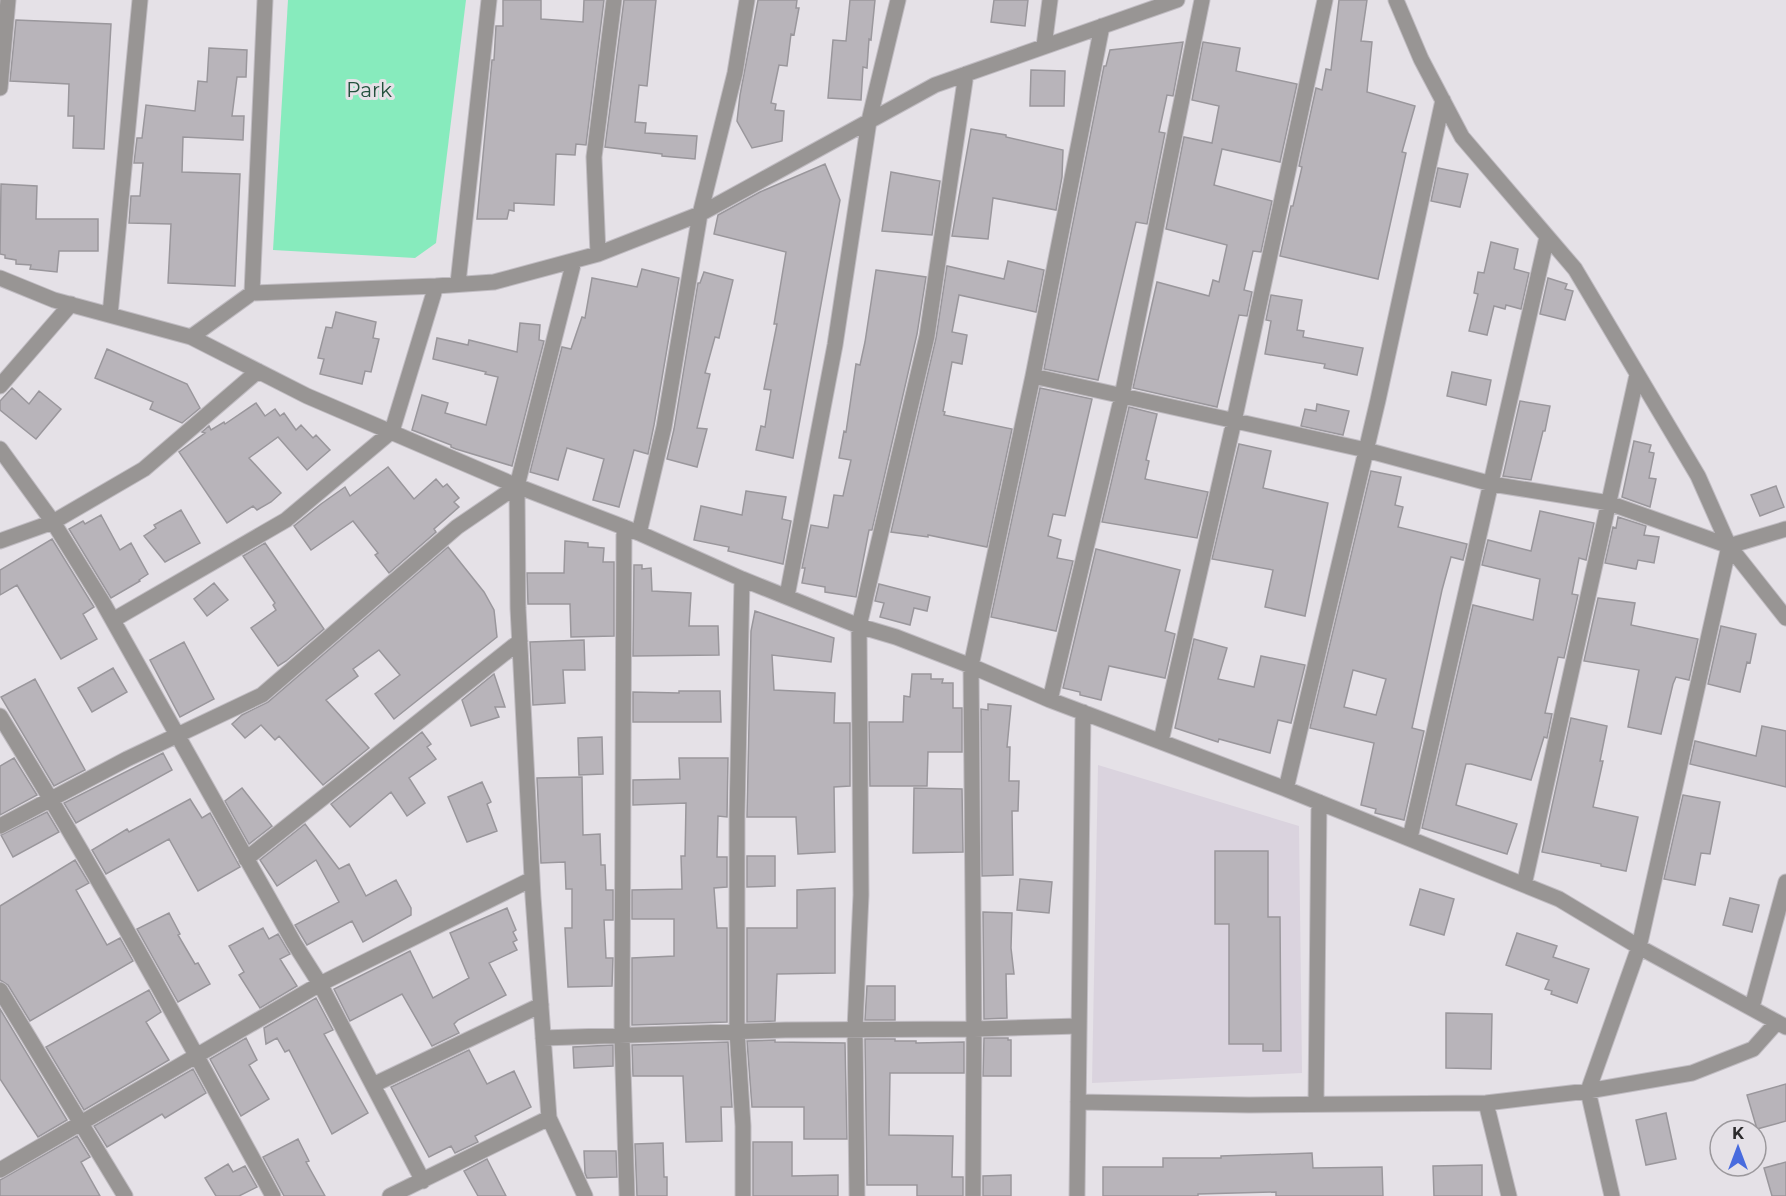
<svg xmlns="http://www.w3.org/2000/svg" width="1786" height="1196" viewBox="0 0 1786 1196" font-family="Montserrat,sans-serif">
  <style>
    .built { fill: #dad3de }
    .green { fill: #87ebbd }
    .building { fill: #b8b4ba; stroke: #9a979c; stroke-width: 1.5; fill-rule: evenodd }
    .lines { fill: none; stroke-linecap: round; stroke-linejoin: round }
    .minor-casing { stroke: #c0bcc2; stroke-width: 17 }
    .minor { stroke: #989594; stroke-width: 15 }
    .labels { text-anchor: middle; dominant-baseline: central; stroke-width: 6; stroke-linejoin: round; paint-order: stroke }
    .park-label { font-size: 20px; fill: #23513d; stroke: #e5e1e7 }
  </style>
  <rect width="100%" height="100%" fill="#e5e1e7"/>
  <!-- built -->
  <path class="built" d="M1098,765l201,61 3,247 -210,10z"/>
  <!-- green -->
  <path class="green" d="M288,0h178l-30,243 -21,15 -142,-8z"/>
  <!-- building -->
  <path class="building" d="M503,0h38v19l42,3 1,-22h20l-18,145 -10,-1 -1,11 -19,-1 -2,51 -40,-2v8l-5,-1 -2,9h-30l15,-159h2l2,-34h7z
    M624,0h32l-9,86 -8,-1 -4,37 11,1 -1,10 52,3 -2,23 -33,-3v-2l-57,-7z
    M758,0h39l-1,8h3l-5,27 -3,-1 -4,32 -8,-1 -8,38 5,1 -1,6 9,1 -2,30 -30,7 -15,-27 3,-26z
    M850,0h25l-4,40 -2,-1 -2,29 -4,-1 -2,33 -33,-2 5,-58 13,1z
    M994,0h34l-3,26 -34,-4z
    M1339,0h28l-6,41 11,1 -5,50 48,14 -13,46 4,1 -28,126 -98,-23 11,-50h2l9,-39 -3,-1 17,-78 6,2 4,-21 5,1z
    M16,20l95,4 -7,125 -31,-1 1,-32h-6l1,-32 -59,-3z
    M1183,42l-10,54 -6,-1 -8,37 6,1 -18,91 -11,-2 -38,158 -54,-11 60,-303h2l4,-16z
    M1203,42l37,6 -4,23 61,13 -17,78 -58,-13 -8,36 58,16 -11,51 -8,-1 -9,39 8,2 -5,24 -8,-1 -22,92 -84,-19 24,-106 52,14 4,-16 6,2 8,-37 -61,-16 18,-92 28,6 7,-37 -27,-6z
    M209,48l38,2 -1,27h-9l-5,39h12l-1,24 -60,-3 -1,35 58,2 -5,112 -67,-3 3,-59 -42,-1 2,-27h9l3,-33h-9l3,-25h5l4,-33 49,6 3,-30 9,1z
    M1031,70l34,1 -1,35h-34z
    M971,129l35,6v2l57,13 -1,27 -6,33 -63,-12 -5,41 -36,-3z
    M825,164l15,36 -47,258 -37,-8 5,-24 4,1 6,-37 -7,-1 13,-65h-3l12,-72 -72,-18 4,-19 42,-23z
    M1438,168l30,6 -8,33 -29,-6z
    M891,172l49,9 -8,54 -50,-4z
    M1,184l36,2 -1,33h62v32h-39l-2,21 -27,-3 1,-4 -15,-1v-4l-11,-2v-3l-5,-1z
    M1491,242l27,7 -4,20 15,4 -8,36 -15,-4 -1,4 -11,-3 -7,29 -18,-4 9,-37 -4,-1 4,-21 6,1z
    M1008,261l36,9 -8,42 -77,-17 -7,37 15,3 -5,29 -10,-2 -9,49 2,1 -1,3 68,14 -25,118 -59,-12v2l-37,-5 45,-194 11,-72 57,13z
    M642,269l37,9 -25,147 -6,29 -14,-4 -15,57 -26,-7 11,-41 -37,-11 -9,32 -28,-8 32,-125 9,2 11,-32 3,1 7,-40 45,9z
    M876,270l50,7 -9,57 -45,196h-3l-13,67 -31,-5v-5l-23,-4 3,-15h-3l9,-43 17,3 6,-33 9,1 8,-36 -12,-2 5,-27 2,1 10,-68 4,1 5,-23z
    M704,272l29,8 -14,58 -4,-1 -10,36 5,1 -13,54 10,1 -10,38 -30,-8 7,-30 24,-146h2z
    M1548,278l19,6 -2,5 8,2 -8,29 -25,-6z
    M1271,295l31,5 -5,30 7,1 -1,6 60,11 -6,27 -33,-7 1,-4 -60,-10 6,-33 -5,-1z
    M336,312l40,10 -3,16 6,1 -8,33 -6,-1 -3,13 -42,-10 4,-15 -6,-1 8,-31 6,1z
    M520,323l20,2 -1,15 5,1 -32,125 -56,-17 -5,-2v-2l-39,-15 10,-35 26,8 -3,10 41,12 12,-48 -13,-3 1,-2 -53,-13 4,-21 31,7 1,-5 48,12z
    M107,349l80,35 13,24 -18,15 -32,-14 3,-7 -58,-24z
    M1452,372l39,8 -5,25 -39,-9z
    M12,388l17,16 10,-13 22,18 -25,30 -36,-29v-9z
    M1040,388l52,11 -27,117 -12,-2 -5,22 13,4 -4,18 16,3 -17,70 -65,-14z
    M1520,401l30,5 -5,25h-2l-12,49 -28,-4z
    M256,403l9,13 10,-7 5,7 4,-3 12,17 5,-5 12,13 3,-3 14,15 -23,20 -29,-33 -29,21 32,35 -10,9 -14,8 -4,-4 -26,17 -48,-71 26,-19 -3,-1 7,-6 2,4 13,-8 1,2z
    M1317,404l32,7 -6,24 -42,-9 4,-17 11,2z
    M1129,407l28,7 -11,46 3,1 -4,18 63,13 -11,46 -95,-16z
    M1634,441l17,4 -2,7 5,1 -5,25 7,1 -6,28 -28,-10z
    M1239,444l32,7 -8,37 65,15 -23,113 -40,-9 8,-37 -61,-11z
    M388,467l26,32 22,-20 7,8 4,-3 12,14 -5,4 5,5 -25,22 2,3 -47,41 -14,-18 3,-2 -25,-32 -42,29 -17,-24 27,-22 24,-17 5,9z
    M1371,471l30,6 -6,28 8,2 -5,20 69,17 -4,16 -12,-3 -9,33 -30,138 12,3 -20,89 -29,-7 1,-4 -15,-4 13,-62 -64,-15zM1353,670l33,9 -10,36 -32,-8z
    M1776,486l8,21 -24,9 -9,-21z
    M746,491l40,6 -4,22 9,2 -8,43 -55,-13 1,-4 -35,-7 7,-34 41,9z
    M181,510l19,33 -35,19 -21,-26 12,-8 -2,-3z
    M1540,511l54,12 -8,37 -7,-2 -7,36 6,1 -14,63 -6,-1 -13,56 7,1 -5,24 -3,-1 -13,43 -60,-16h-5l-10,41 61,19 -10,30 -85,-26 51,-223 60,15 7,-41 -58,-14 6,-25 43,11z
    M101,515l19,35 11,-7 17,31 -9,6 1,1 -29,17 -42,-69 14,-8 2,3z
    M1618,517l28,9 -2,9 15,2 -5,26 -16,-3 -2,9 -31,-6 8,-36 3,1z
    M52,539l42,68 -11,7 14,25 -36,20 -44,-74 -17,10v-25z
    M565,541l23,2v4l16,1 -1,14h11v74l-43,1 -1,-33h-42l-1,-31h37z
    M265,543l59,86 -38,32 -8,5 -27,-38 25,-18 -3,-5 2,-2 -32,-47z
    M448,547l36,45 10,18 3,27 -103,82 -19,-25 25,-19 -21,-25 -26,19 5,7 -32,24 43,48 -46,37 -44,-49 -4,4 -14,-15 -16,13 -13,-14 10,-9 26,-13z
    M1096,549l84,21 -15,61 10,3 -10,44 -56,-12 -8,34 -21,-5v-3l-17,-4z
    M634,565h8v4l9,-1 1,23 39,2 -2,33h29l1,29 -86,1z
    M214,583l14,17 -21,16 -13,-17z
    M879,584l51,13 -3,14 -13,-3 -4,17 -30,-8 4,-14 -9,-2z
    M1598,598l37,5 -4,22 67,14 -9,41 -13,-3 -3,7 -12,50 -33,-7 11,-57 -55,-9z
    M755,611l79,27 -3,24 -59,-7 2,35 61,3 -1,30h16v63l-16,1 1,65 -37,2 -2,-37h-49l4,-186z
    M1721,626l35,8 -6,29 -3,-1 -7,30 -32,-8z
    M1194,639l33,9 -9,31 36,8 7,-31 44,9 -14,58 -13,-3 -8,33 -51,-14 -1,3 -43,-14z
    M584,640l1,30h-22l2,33 -32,2 -3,-63z
    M184,642l30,57 -34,18 -30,-57z
    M113,668l14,24 -35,20 -14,-24z
    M494,674l11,33h-10l4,10 -28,9 -9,-26z
    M912,674h19v5h12l-1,4h11v25h9v44h-34l-1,34h-57l-1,-64h34l1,-26 6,1z
    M35,679l50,91 -31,16 -53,-89z
    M679,691h41l1,31h-88v-30l46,1z
    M988,704l23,2 -4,41h3l-1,34h10l-1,30h-6l1,64 -31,1 -1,-167 7,1z
    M1571,718l36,8 -7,35h3l-10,46 45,10 -12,54 -25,-5v-2l-59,-12z
    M1762,726l24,5v56l-96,-23 5,-23 61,15z
    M422,732l9,12 -4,3 9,12 -27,19 16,25 -18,13 -16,-24 -41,35 -19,-23z
    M602,737l1,37 -24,1 -1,-37z
    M163,753l9,17 -96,53 -12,-20z
    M14,758l23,37 -37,20v-49z
    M679,758h49l-1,59 -9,-1 -1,41h10v30l-13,1 3,40h10v94l-95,3v-67l42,-2v-37h-42v-29l50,-1 -1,-33h4l1,-53 -53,2v-25l47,-1z
    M582,777l1,58 17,-1 1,31h4l1,25h7v30h-9l2,38h7l-1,28 -44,1 -3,-59h7v-39h-6l-1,-27 -24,1 -4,-85z
    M482,782l9,20 -4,2 10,27 -30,11 -19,-45z
    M242,788l30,38 -23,18 -24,-43z
    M914,788l48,1 1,63 -50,1z
    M1683,795l37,7 -10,52 -9,-1 -6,32 -31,-6z
    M190,799l12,19 8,-5 30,54 -42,24 -29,-52 -63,35 -14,-24 35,-21 2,3z
    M47,812l12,20 -46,25 -12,-22z
    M305,824l34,45 10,-5 17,32 30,-16 15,28v7l-48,27 -11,-21 -45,24 -12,-20 44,-23 -23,-42 -39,26 -17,-26z
    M1215,851h53v66h12l1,134h-18v-7h-34v-120h-14z
    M747,856h28v30l-28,1z
    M75,860l14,23 -13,7 31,55 13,-7 13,23 -103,60 -22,-36 -8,-5v-74z
    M1020,879l32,3 -3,31 -32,-3z
    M835,888v85l-58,1 -2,47 -28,1v-94h50v-38z
    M1420,889l34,10 -10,36 -34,-10z
    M1730,898l29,7 -7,27 -29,-7z
    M507,908l9,22 -3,2 4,8 -4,2 4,8 -28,13 17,32 -48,25 -4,4 5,9 -27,13 -30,-52 -52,27 -16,-32 76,-38 23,47 36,-20 -19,-45z
    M983,912l29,1 -1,35 3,26h-8l1,44 -23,1z
    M169,913l11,21 -2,1 17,29 3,-1 12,21 -32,18 -41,-73z
    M263,928l6,11 9,-5 12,20 -10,5 17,27 -37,22 -21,-33 5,-3 -15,-26z
    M1517,933l40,13 -4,11 36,12 -12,34 -26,-9 1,-3 -7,-2 4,-9 -43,-15z
    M867,986h28v34h-30z
    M149,990l12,22 -15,10 23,38 -85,50 -38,-63z
    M316,998l17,32 -9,4 44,79 -36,21 -43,-84 -4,2 -8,-14 -11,6 -2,-16z
    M0,1009l67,111 -29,17 -38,-58z
    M1446,1013l46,1 -1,55 -45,-1z
    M246,1038l11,22 -8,5 20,34 -28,17 -31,-57z
    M984,1038h24v2h3v36h-28z
    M865,1039h30v2h21v2l48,-1v31h-74l-1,62 64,1 -1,41h11v19h-46v-11h-50z
    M775,1040v2l70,1 2,96h-43v-32h-52l-5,-66z
    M728,1042l4,65h-11l1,34 -36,1 -3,-66h-50l-1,-31z
    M613,1045v21l-39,2 -1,-21z
    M469,1050l18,34 27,-13 17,36 -56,29 3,6 -23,11 -4,-7 -22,11 -38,-70z
    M193,1069l13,24 -41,25 -3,-4 -55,33 -13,-21z
    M1786,1084v37l-29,8 -10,-34z
    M1666,1113l10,46 -30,6 -10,-45z
    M77,1136l13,21 -9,5 19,34h-100v-16z
    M298,1139l11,22 -3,1 19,34h-41l-21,-39z
    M753,1142h39v34l46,-1v21h-85z
    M663,1143l1,34h3v19h-30l-2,-52z
    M584,1151h32l1,26 -30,1 -2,-5z
    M1312,1153l1,15 69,-1 1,29h-107v-4l-78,2v2h-95v-29h60v-9h58v-2z
    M487,1159l19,37h-28l-14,-25z
    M1786,1162v34h-14l-8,-28z
    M228,1164l5,8 12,-6 12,21 -18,9h-23l-11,-18z
    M1482,1165v31h-48l-1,-30z
    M1011,1175v21h-28v-20z"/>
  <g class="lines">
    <defs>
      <path id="minor" d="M1396,0l25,59 41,78 113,132 123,207 31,70
        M1044,46l6,-46
        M0,88l8,-88
        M598,254l-4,-97 20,-157
        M0,278l54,22 137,37 116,59 210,90 122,47 103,46 117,47 37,11 75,29 79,34 236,89 273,110 80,48 147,80
        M458,283l31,-283
        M252,293l13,-293
        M110,315l30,-315
        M191,337l61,-44 184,-7 58,-4 104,-28 102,-40 235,-129 242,-85
        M1033,376l333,74 126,34 117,19 120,43 57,-17
        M0,386l71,-82
        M0,449l53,73 49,79 192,342 26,41 103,197
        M624,527l-2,509 5,160
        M639,533l25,-106 36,-213 35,-141 12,-73
        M0,541l53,-19 91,-53 114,-98
        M742,579l-5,236v216l6,95v70
        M787,596l48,-251 34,-224 29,-121
        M113,620l173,-100 106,-89 44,-145
        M1050,700l72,-304 80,-396
        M0,716c97,156 185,318 273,480
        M1161,741l73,-320 91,-421
        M1286,789l92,-389 65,-300
        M0,826l127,-67 135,-64 195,-168 60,-41
        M1410,838l137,-601
        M246,859l274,-218
        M1524,885l113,-510
        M0,990l125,206
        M1752,1007l34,-125
        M543,1038l242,-8 189,-1 105,-3
        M373,1085l168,-80
        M1078,1102l171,3 237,-2 102,-12 51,-144 90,-401 57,72
        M1486,1103l23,93
        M1316,1104l3,-302
        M549,1118l36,78
        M0,1170l320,-186 212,-105
        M390,1196l159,-78 -16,-221 -15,-289 -1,-122 57,-225
        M857,1196l-2,-167 6,-134 -2,-269 68,-290 39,-262
        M973,1196l1,-167 -3,-363 62,-290 69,-350
        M1077,1196l6,-484
        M1612,1196l-24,-105 104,-18 61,-24 24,-27"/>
    </defs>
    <!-- minor casing -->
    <use href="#minor" class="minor-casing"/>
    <!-- minor -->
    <use href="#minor" class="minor"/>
  </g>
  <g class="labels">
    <!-- park labels -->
    <g class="park-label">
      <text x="369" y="90">Park</text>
    </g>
  </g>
  <!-- north arrow -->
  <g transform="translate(1738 1148)"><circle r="28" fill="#e5e1e7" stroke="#9b989c" stroke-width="1.5"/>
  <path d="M0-4.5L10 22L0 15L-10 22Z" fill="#486bde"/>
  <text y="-9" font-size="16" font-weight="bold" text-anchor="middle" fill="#2b2a2c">K</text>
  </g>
</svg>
